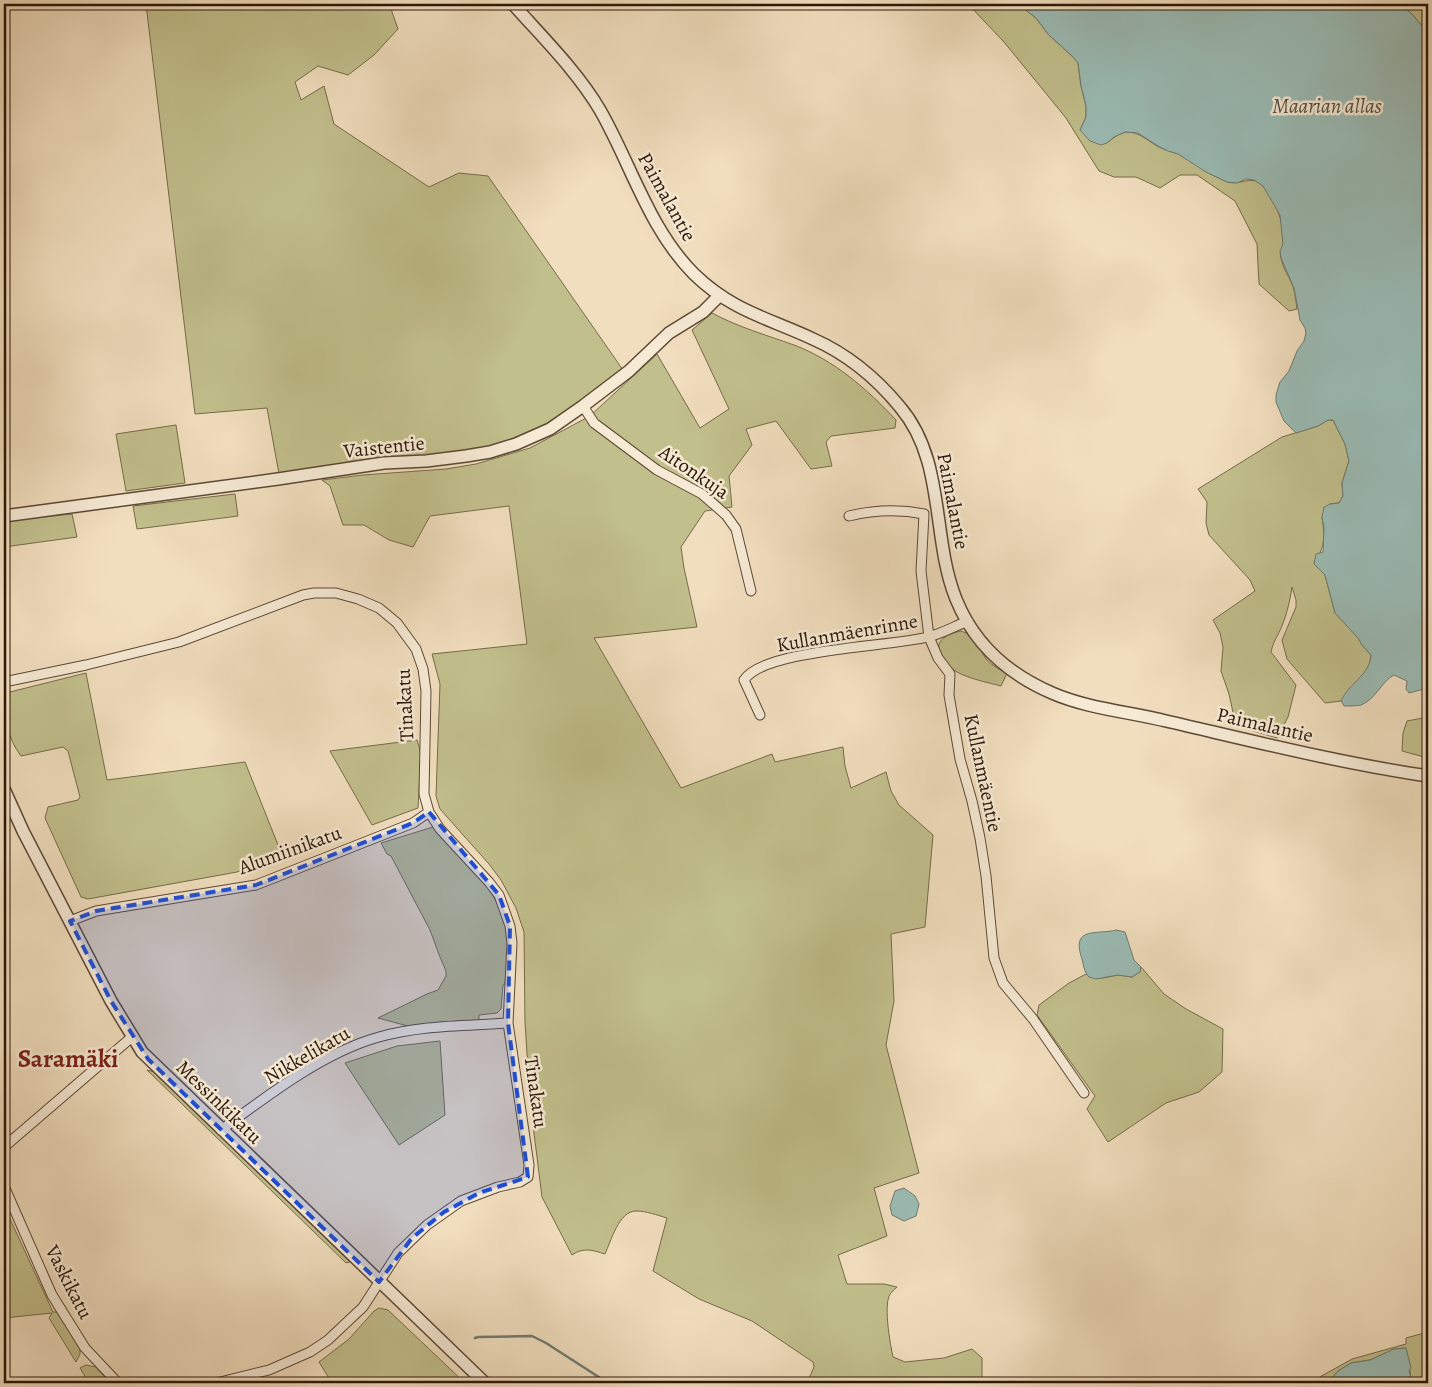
<svg xmlns="http://www.w3.org/2000/svg" width="1432" height="1387" viewBox="0 0 1432 1387" font-family="Alegreya,serif">
  <style>
    .green { fill: #c1bf8c; stroke: #766b4a }
    .water { fill: #9bbcb5; stroke: #6f7a70 }
    .lines { fill: none; stroke-linecap: round; stroke-linejoin: round }
    .stream { stroke: #6f7a70; stroke-width: 2.5 }
    .minor-casing { stroke: #5d4936; stroke-width: 11 }
    .tertiary-casing { stroke: #5d4936; stroke-width: 14 }
    .minor { stroke: #f6ead5; stroke-width: 9 }
    .tertiary { stroke: #f6ead5; stroke-width: 11 }
    .marked { fill: #1d4ed8; fill-opacity: 0.2; stroke: #1d4ed8; stroke-width: 4; stroke-dasharray: 10 6; stroke-linejoin: round }
    .labels { text-anchor: middle; dominant-baseline: central; stroke-width: 5; stroke-linejoin: round; paint-order: stroke }
    .street-label { font-size: 20px; fill: #2c1708; stroke: #f6ead5 }
    .water-label { font-size: 21px; font-style: italic; fill: #535145; stroke: #f6ead5 }
    .district-label { font-size: 25px; font-weight: bold; fill: #7a1f14; stroke: #f6ead5 }
  </style>
  <rect width="100%" height="100%" fill="#f1debe"/>
  <filter id="stains"><feTurbulence type="fractalNoise" baseFrequency=".004" numOctaves="4"/><feColorMatrix values="0 0 0 0 .2 0 0 0 0 .09 0 0 0 0 .02 0 0 0 .5 -.17"/></filter>
  <radialGradient id="worn" r=".72"><stop offset=".6" stop-color="#630" stop-opacity="0"/><stop offset="1" stop-color="#630" stop-opacity=".3"/></radialGradient>
  <!-- green -->
  <path class="green" d="M146,4h245l1,8 6,17 -24,26 -26,20 -30,-9 -23,16 6,18 23,-14 10,38 95,63 30,-14 29,3 135,194 -41,30 -44,29 -46,17 -46,8 -167,20 -12,-66 -72,6z
    M968,4h50l18,14 12,16 25,23 5,6 3,23 5,20v11l-6,13 27,13c6,-5 12,-10 20,-11 12,0 20,8 30,14 7,4 15,5 22,8 17,8 31,22 49,28 13,4 24,-9 36,5 12,15 21,37 19,57 -1,5 -4,8 -2,14 2,10 8,19 12,28 2,7 3,15 4,23l-8,2 -30,-27 -2,-40 -22,-43 -38,-26h-17l-20,13 -24,-11h-22l-15,-6 -33,-53 -62,-76z
    M1400,4h28v29l-16,-19z
    M712,313c26,14 54,22 82,32 40,15 73,44 102,75l-1,8 -64,8 -5,6 6,24 -21,3 -35,-48 -30,8 6,16 -23,31 3,31 -27,4 -24,36 3,21 13,59 -103,11 87,150 91,-34 3,8 68,-15 2,19 6,22 35,-16 5,19 8,14 34,30 -8,92 -34,7 3,67 -8,44 33,128 -45,15 13,48 -49,19 9,29h37l13,3c-3,3 -6,5 -8,9 -5,13 1,47 4,61l12,5 39,-4 28,-9 10,9v25h-175l7,-16 -1,-5 -61,-41 -53,-22 -46,-28 14,-53c-10,-3 -21,-7 -31,-7 -17,0 -25,30 -31,43 -13,-4 -21,-7 -33,1l-30,-58 -12,-96 -5,-79 -1,-90 -8,-24 -15,-28 -12,-16 -49,-55 -4,-13 4,-112 -8,-30 95,-10 -18,-138 -79,10 -17,31 -24,-7 -25,-15h-21l-13,-39 -8,-6 41,-5 83,-6 30,-5 54,-16 60,-32 67,-62 43,74 29,-19 -37,-79z
    M1328,420h5l12,24 4,17 -7,22 1,13 -4,7 -9,1 -8,13c3,19 3,31 -8,46l11,12 10,38 24,25 3,7 9,10 -1,8 -5,9 -24,29 -16,2 -38,-44 -5,-19 14,-33v-7l-4,-13c-2,13 -5,27 -10,39 -4,10 -8,13 -11,26l25,33 -8,32 -11,21 -41,-12 -7,-32 -8,-23 2,-24 -3,-14 -7,-13 42,-29 -5,-11 -41,-45 -3,-12 1,-21 -9,-13 84,-52 36,-11z
    M176,425l9,58 -59,8 -10,-57z
    M235,494l3,22 -101,13 -4,-23z
    M72,514l5,23 -73,10v-27z
    M961,631c15,4 17,17 26,29 6,6 13,10 20,13l-6,13c-15,-4 -31,-7 -44,-14 -6,-3 -10,-8 -14,-14 -12,-16 3,-24 18,-27z
    M86,673l21,107 138,-18 39,98h-15l-32,12 -149,27 -7,-2 -36,-79 3,-11 30,-7 2,-3 -12,-46 -5,-4 -42,9c-13,-17 -17,-37 -17,-58l6,-6z
    M1428,717v41l-26,-7 1,-18 4,-12z
    M417,740l4,13 -3,55 -46,17 -42,-74z
    M433,827c28,30 65,60 73,102 4,18 0,37 -1,55l-2,1 -2,24 -4,4 -18,2v6l-64,7 -37,-10 49,-24 11,-4 8,-14v-5l-6,-14 -10,-27 -39,-74 -4,-2 -6,-11z
    M1141,967l23,27 22,15 37,20 -1,43 -23,20 -33,11 -58,39 -21,-33 8,-13 -58,-81 2,-10 30,-22 17,-9 3,3 14,1 15,-3 14,2 8,-5z
    M440,1041l5,74 -46,30 -54,-82 52,-17z
    M147,1070l8,2 195,190 -4,1z
    M4,1206l49,106h5l22,35v7l-4,8 -27,-44 3,-5 -48,5z
    M379,1308l9,2 77,73h-133l-13,-21 30,-23 25,-28z
    M1428,1332v51h-14l-1,-5h-2l-5,-30 -12,1 -24,11 -19,3 -13,8 -10,12h-19l43,-24 54,-15v-6z
    M86,1365l10,2 14,16h-21l-9,-15z"/>
  <!-- water -->
  <path class="water" d="M1018,4h382l12,10 16,19v655l-19,5 -3,-4 1,-8 -13,-6c-13,7 -18,24 -33,30 -5,1 -11,1 -17,1l-3,-5c8,-18 29,-26 30,-46l-9,-10 -4,-7 -23,-25 -10,-38 -11,-11 2,-10 7,-2 1,-24 -2,-11 2,-10 6,-3 9,-1 4,-7 -1,-13 7,-22 -4,-17 -12,-24h-5l-10,6 -22,7 -12,-12 -8,-19v-7l4,-13 9,-11 8,-20 7,-10 2,-8 -1,-5 -5,-8 -6,-32 -13,-30 -1,-7 3,-7 -3,-29 -17,-29 -9,-6 -8,-1 -9,4 -10,-1 -21,-10 -28,-18 -10,-3 -10,-5 -20,-13 -13,-1 -11,5 -7,6 -6,2 -11,-4 -10,-11 6,-13v-11l-5,-20 -3,-23 -5,-6 -25,-23 -12,-16z
    M1116,930l9,2 9,28 7,7 -1,5 -8,5 -14,-2 -22,4 -7,-2c-6,-6 -5,-13 -8,-21 -9,-30 17,-21 35,-26z
    M904,1188l11,8 4,8 -3,12 -12,5 -12,-6 -2,-9 5,-15z
    M1406,1348l5,20 -2,3 2,6 2,1 1,5h-86l10,-12 13,-8 19,-3 24,-11z"/>
  <g class="lines">
    <!-- stream -->
    <path class="stream" d="M475,1338l3,-1 54,-1 14,7 62,40"/>
    <defs>
      <path id="minor" d="M583,406l11,17 63,47 45,24 24,21 10,14 15,62
        M849,516c25,-6 50,-7 75,-2l-3,57 8,66 9,21 12,16 -1,21 11,64 12,42 8,37 6,38 8,82 9,25 30,36 51,74
        M4,682l82,-17 93,-23 124,-47 11,-2h22l22,6 21,9 18,15 19,26 7,20 3,22 -2,103 5,18 11,17 49,53 10,13 11,31 2,17 -4,80 21,142 -1,12 -8,5 -22,5 -37,14 -34,24 -29,28 -35,54 -35,33 -18,12 -41,18 -53,13
        M760,715l-16,-35c20,-31 145,-33 184,-43 13,-3 27,-11 40,-16
        M70,921l26,-10 160,-26 157,-62 16,-11
        M221,1130c46,-34 103,-78 158,-93 42,-12 86,-11 129,-14
        M4,1147l128,-110
        M4,1186l48,109 33,53 33,35"/>
      <path id="tertiary" d="M513,4c30,34 64,67 87,106 31,54 49,119 94,164 38,37 74,44 119,65 34,15 64,40 87,68 46,54 31,130 56,192 18,45 52,75 96,94 34,15 77,19 114,28 87,20 173,42 262,55
        M4,516l274,-37 106,-16 42,-2 40,-5 24,-4 26,-8 34,-15 33,-23 46,-35 40,-38 34,-21 16,-16
        M4,789l19,42 88,170 31,51 343,331"/>
    </defs>
    <!-- minor casing -->
    <use href="#minor" class="minor-casing"/>
    <!-- tertiary casing -->
    <use href="#tertiary" class="tertiary-casing"/>
    <!-- minor -->
    <use href="#minor" class="minor"/>
    <!-- tertiary -->
    <use href="#tertiary" class="tertiary"/>
  </g>
  <!-- marked area -->
  <path class="marked" d="M429,812l70,83 11,31 -2,97 20,154 -49,16 -35,19 -32,26 -33,44 -231,-223 -37,-58 -41,-80 26,-10 160,-26 157,-62z"/>
  <g class="labels">
    <!-- street labels -->
    <g class="street-label">
      <text transform="translate(667 197) rotate(61)">Paimalantie</text>
      <text transform="translate(384 447) rotate(-6)">Vaistentie</text>
      <text transform="translate(694 472) rotate(34)">Aitonkuja</text>
      <text transform="translate(953 501) rotate(79)">Paimalantie</text>
      <text transform="translate(847 633) rotate(-10)">Kullanmäenrinne</text>
      <text transform="translate(405 705) rotate(-93)">Tinakatu</text>
      <text transform="translate(1265 725) rotate(13)">Paimalantie</text>
      <text transform="translate(983 773) rotate(78)">Kullanmäentie</text>
      <text transform="translate(290 850) rotate(-20)">Alumiinikatu</text>
      <text transform="translate(307 1055) rotate(-30)">Nikkelikatu</text>
      <text transform="translate(536 1092) rotate(82)">Tinakatu</text>
      <text transform="translate(219 1102) rotate(44)">Messinkikatu</text>
      <text transform="translate(69 1282) rotate(63)">Vaskikatu</text>
    </g>
    <!-- water labels -->
    <g class="water-label">
      <text x="1327" y="106">Maarian allas</text>
    </g>
    <!-- district labels -->
    <g class="district-label">
      <text x="68" y="1059">Saramäki</text>
    </g>
  </g>
  <!-- margin -->
  <rect width="1432" height="1387" fill="none" stroke="#f1debe" stroke-width="20"/>
  <rect x="5" y="5" width="1422" height="1377" fill="none" stroke="#2c1708" stroke-width="2.5"/>
  <rect x="10" y="10" width="1412" height="1367" fill="none" stroke="#2c1708"/>
  <rect width="100%" height="100%" filter="url(#stains)"/>
  <rect width="100%" height="100%" fill="url(#worn)"/>
</svg>
